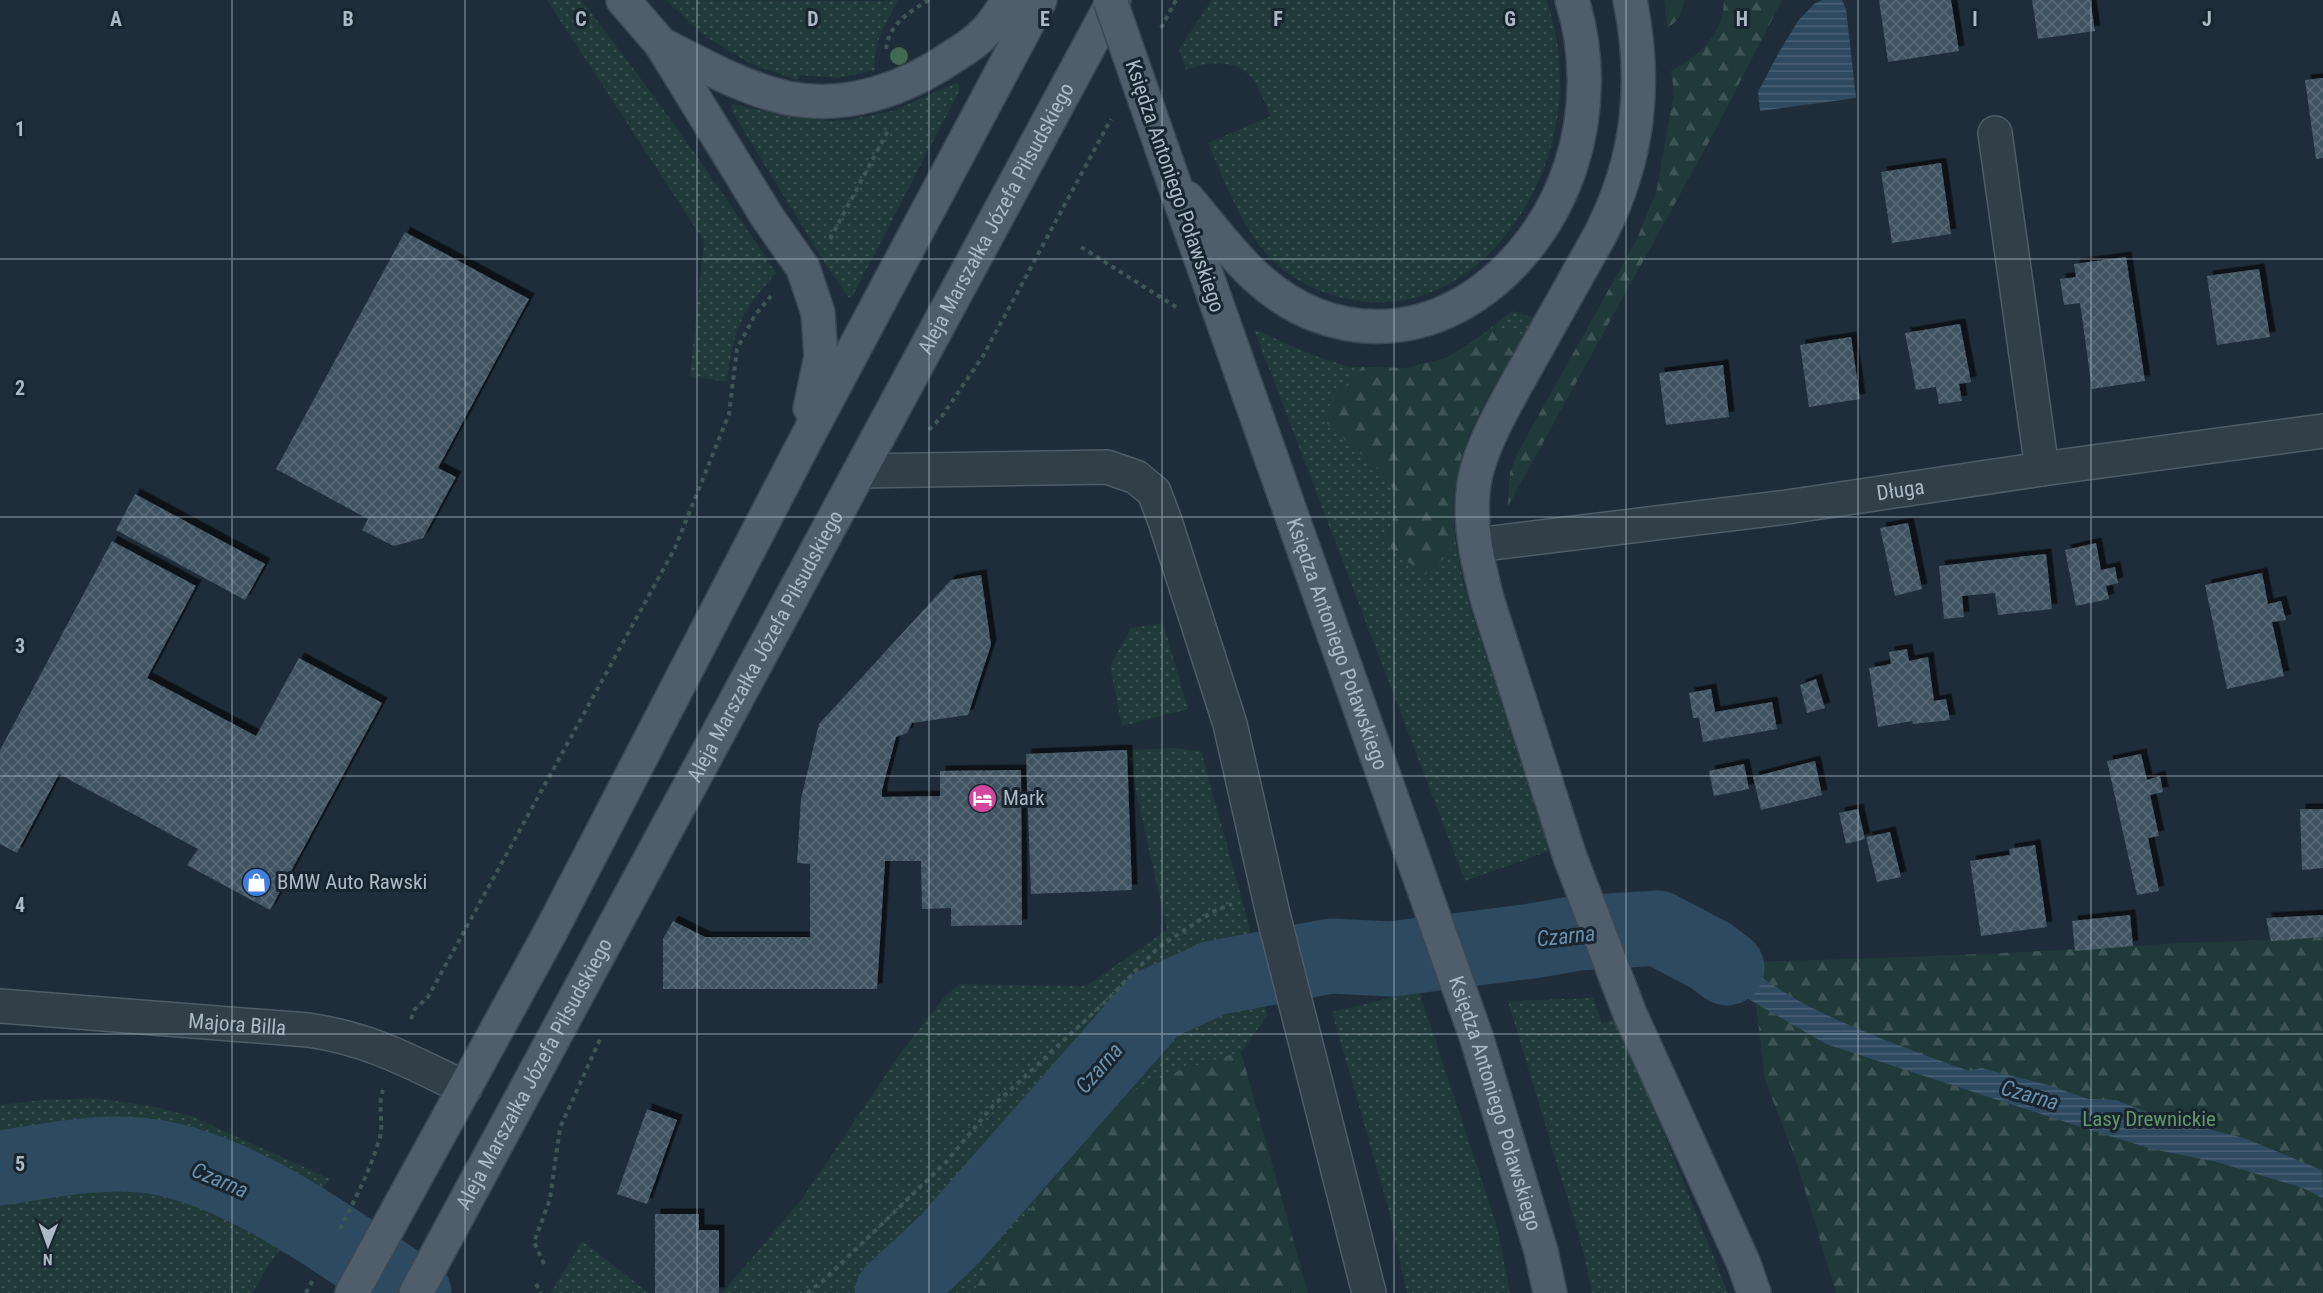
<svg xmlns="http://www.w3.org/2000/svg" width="2323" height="1293" viewBox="0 0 2323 1293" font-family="'Roboto Condensed',sans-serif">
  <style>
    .green { fill: url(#green-dots) }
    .forest { fill: url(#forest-firs) }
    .water { fill: url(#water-rules) }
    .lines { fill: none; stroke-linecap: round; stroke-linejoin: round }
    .river { stroke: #2e4a60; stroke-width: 75 }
    .building { fill: url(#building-cross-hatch); filter: url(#shadow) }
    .minor-casing { stroke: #4f5d67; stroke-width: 36 }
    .major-casing { stroke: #3b4853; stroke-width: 36 }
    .path { stroke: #3e5656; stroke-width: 4; stroke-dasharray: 4.5 4.5; stroke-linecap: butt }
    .minor { stroke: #323f49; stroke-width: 33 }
    .major { stroke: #4f5e6a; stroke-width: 33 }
    .major-bridge-casing { stroke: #3b4853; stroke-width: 36; stroke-linecap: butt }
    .major-bridge { stroke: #4f5e6a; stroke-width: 33 }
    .tree { fill: #436852 }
    .grid { fill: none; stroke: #acbac6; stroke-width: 1.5; stroke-opacity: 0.55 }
    .labels { text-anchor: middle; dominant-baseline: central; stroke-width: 6; stroke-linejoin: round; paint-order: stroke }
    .street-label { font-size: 21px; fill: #acbac6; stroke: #18242e }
    .poi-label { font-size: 21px; fill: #acbac6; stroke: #18242e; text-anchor: start }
    .park-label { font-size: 21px; fill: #629867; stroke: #18242e }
    .water-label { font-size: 22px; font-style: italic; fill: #6990ad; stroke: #18242e }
    .grid-label { font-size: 20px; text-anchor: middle; font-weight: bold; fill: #acbac6; stroke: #18242e; stroke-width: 6; stroke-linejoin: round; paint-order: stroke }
  </style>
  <defs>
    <pattern id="green-dots" width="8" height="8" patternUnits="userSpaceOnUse" patternTransform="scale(1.5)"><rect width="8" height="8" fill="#203a39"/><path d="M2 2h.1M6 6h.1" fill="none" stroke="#3e5454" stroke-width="1.8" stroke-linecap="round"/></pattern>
    <pattern id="forest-firs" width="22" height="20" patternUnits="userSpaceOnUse" patternTransform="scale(1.5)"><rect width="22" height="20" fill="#203a39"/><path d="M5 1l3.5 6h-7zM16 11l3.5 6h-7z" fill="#3e5454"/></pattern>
    <pattern id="water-rules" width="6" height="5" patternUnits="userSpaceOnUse" patternTransform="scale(1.5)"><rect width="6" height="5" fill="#2e4a60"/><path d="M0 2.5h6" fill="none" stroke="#4a6275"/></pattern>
    <pattern id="building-cross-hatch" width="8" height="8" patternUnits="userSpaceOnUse" patternTransform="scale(1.5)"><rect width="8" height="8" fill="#415361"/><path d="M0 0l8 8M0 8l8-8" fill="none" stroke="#5a6a76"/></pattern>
    <filter id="shadow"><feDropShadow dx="5.5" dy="-5.5" stdDeviation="0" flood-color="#0009"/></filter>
  </defs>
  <rect width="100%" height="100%" fill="#1e2d39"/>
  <!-- green -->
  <path class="green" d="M547,0h34c69,89 134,180 195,273 -35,39 -43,57 -49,109l-37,-6 14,-135z
    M666,0l216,1 16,-1c-11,22 -26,44 -23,70l-37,8 -39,-3 -2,5 -48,-17 -46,-28z
    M1212,0h334c15,40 18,88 9,130 -18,87 -89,179 -187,172 -33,-3 -70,-17 -94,-40 -32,-32 -48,-78 -66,-119l63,-27c-6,-12 -11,-27 -19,-38 -14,-20 -47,-16 -66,-8l-7,-21z
    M956,83l3,2v6l-106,204 -4,3 -24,-35 -92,-150 -2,-6 2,-3 55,13 44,4 15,-1 45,-9z
    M1512,311l22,7c-28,47 -69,108 -78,162 -8,42 3,87 14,127l79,244 -84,30 -211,-552 58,26 38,12 56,1 40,-10 27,-16z
    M1163,623l25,86 -66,17 -12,-60 21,-38z
    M1174,748l27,3 46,167 20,98 -26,36 -60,18 -61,26 -67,81 -81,116h-250l80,-94 95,-141 47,-61 16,-13 126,2 81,-56 -40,-180z
    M1419,991l78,235 13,67h-103l-19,-86 -56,-195z
    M1593,998l9,25 15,-5 111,275h-136l-9,-43 -75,-249z
    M96,1098l54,8 41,10 139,63 -63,89 -15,25h-252v-188l42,-5z
    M582,1241l67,52h-98z"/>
  <!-- forest -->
  <path class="forest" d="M1664,0h20c-2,13 -5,21 -17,28z
    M1724,0h58l-71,138 -203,368 2,-34 8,-20 119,-213 20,-50 17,-98 -3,-20c28,-15 53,-37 53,-71z
    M1507,327l16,11c-24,39 -53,84 -64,128 -3,12 -5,25 -6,37 0,15 4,32 -3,46 -6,12 -15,18 -26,25l-41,-32 16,-38 -11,-26 -65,-58 9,-19 30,-34 44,1 40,-10 42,-27z
    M2323,937v356h-487l-40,-133 -31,-80 -14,-118c127,-4 254,-8 381,-16 64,-5 127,-4 191,-9z
    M1241,1052l67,241h-336l81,-116 67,-81 61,-26z"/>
  <!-- water -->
  <path class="water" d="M1822,0h20l4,9 10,89 -96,13 -2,-19 21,-40 19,-31 16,-17z
    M1638,912c65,15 114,65 172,95 51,25 105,45 159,64l12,-3 67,17 40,14 28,1 41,16 87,22 78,32 1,28 -20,-10 -86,-26 -65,-13 -65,-20 -261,-85 -88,-51 -52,-40 -27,-10 -20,-4 -11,-25z"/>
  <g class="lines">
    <!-- river -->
    <path class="river" d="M0,1168c47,-7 93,-17 140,-13 94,8 197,88 274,138
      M892,1293l56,-52 207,-236 59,-27 117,-22 60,3 141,-18 46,-8 80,-5 53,28 16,12"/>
  </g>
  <!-- building -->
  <path class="building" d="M1879,0h72l8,51 -71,11z
    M2032,0h58l5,31 -57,8z
    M2323,78v80l-7,1 -11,-79z
    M1941,163l10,71 -59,9 -11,-71z
    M405,232l124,67 -91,169 18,9 -33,61 -29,8 -32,-16 6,-11 -92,-50z
    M2126,257l19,124 -53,8 -12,-86 -16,2 -4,-26 16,-2 -2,-13z
    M2259,269l11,68 -53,8 -10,-69z
    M1960,324l11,58 -12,2 3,17 -23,3 -3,-17 -20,3 -11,-57z
    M1851,337l9,62 -51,8 -9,-62z
    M1723,365l6,52 -63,8 -7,-52z
    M135,494l130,70 -20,36 -129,-70z
    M1908,523l14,66 -27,7 -15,-68z
    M112,541l84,45 -49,92 109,58 43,-78 83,45 -112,207 -83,-45 11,-16 -139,-75 -42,79 -17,-9v-94z
    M2096,543l5,27 14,-3 3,16 -12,3 3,13 -33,7 -11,-56z
    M2046,554l6,55 -54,6 -3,-22 -33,3 2,21 -20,2 -5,-53z
    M2262,573l6,31 13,-3 5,19 -14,2 12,54 -57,13 -22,-104z
    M981,575l10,70 -23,70 -56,8 -5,10 -11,4 -14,53v7l58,-1v-25l81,-1 1,155 -71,1v-18l-29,1 -1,-48h-36l-8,128h-214v-50l10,-18 32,16h105v-73l-13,-1 4,-64 18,-75 132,-144z
    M1907,649l2,12 19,-4 6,44 12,-2 4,21 -37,4 -1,-3 -34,6 -9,-59 22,-4 -2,-12z
    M1816,679l9,29 -18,5 -7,-28z
    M1711,689l4,23 57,-10 5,27 -74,13 -4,-24h-6l-4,-25z
    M1127,750l5,140 -101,4 -5,-140z
    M2141,754l6,26 13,-4 3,16 -13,3 9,41 -11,2 11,53 -22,4 -30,-134z
    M1815,761l7,34 -61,15 -8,-33z
    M1744,764l5,25 -35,7 -5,-25z
    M1858,809l7,30 -19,5 -7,-31z
    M2300,809h23v59l-21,2z
    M1890,832l11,45 -24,5 -11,-45z
    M2035,845l12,82 -66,9 -11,-75 40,-6 -1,-6z
    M2130,915l3,31 -58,5 -3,-30z
    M2323,915v22l-52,4 -5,-23z
    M647,1109l30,11 -30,84 -30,-10z
    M655,1214h44v16h20v63h-64z"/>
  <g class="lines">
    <defs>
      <g id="minor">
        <path d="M1995,133l47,336"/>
        <path d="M860,471l247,-4 29,10 18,15 11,29 65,203 43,190 96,379"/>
        <path id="s1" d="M1476,545l311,-38 255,-38 281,-38"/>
        <path id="s2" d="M0,1006l308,24c62,9 101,31 157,58"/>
      </g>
      <g id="major">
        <path d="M623,0l38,44 107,174 35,50 15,45 3,44 -11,51"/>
        <path d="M1630,0c17,83 9,159 -30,235 -25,44 -49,88 -74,132 -18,32 -47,81 -52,117 -6,39 4,80 14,118l82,255 60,157 114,250 10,29"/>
        <path d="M661,44c40,20 81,44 126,54 60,12 119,-9 168,-43 10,-6 21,-13 29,-22 10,-9 17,-22 25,-33"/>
        <path id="s3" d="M1174,183l303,856 64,212 9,42"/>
        <path d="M1187,198c40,47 70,94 129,117 115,44 221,-44 255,-150 17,-52 18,-112 1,-165"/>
        <path d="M352,1293l200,-364 251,-484 237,-445"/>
        <path id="s4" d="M416,1293l698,-1293"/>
      </g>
    </defs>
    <!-- minor casing -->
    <use href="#minor" class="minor-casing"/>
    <!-- major casing -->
    <use href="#major" class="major-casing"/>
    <!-- path -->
    <path class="path" d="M1161,28l15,-28
      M886,49c3,-25 23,-37 43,-49
      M830,239l59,-110
      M1081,247l95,60
      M929,430l13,-14 41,-60 128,-237
      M411,1019l4,-10 13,-12 247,-449 54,-134 8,-65 18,-34 16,-19
      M340,1229c15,-30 31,-60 40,-92 4,-16 -3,-31 3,-47
      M544,1264l-10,-22 16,-43 10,-71 41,-91
      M536,1284l5,9
      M306,1293l8,-15
      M807,1293l17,-13 122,-118 46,-55 113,-105 54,-55 53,-35 20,-8"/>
    <!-- minor -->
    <use href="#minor" class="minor"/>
    <!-- major -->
    <use href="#major" class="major"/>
    <defs>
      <path id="major-bridge" d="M1110,0l64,183"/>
    </defs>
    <!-- major-bridge casing -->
    <use href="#major-bridge" class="major-bridge-casing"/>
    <!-- major-bridge -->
    <use href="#major-bridge" class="major-bridge"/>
  </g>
  <!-- trees -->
  <circle class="tree" cx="899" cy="56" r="9"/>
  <!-- grid -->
  <path class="grid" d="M232,0v1293M465,0v1293M697,0v1293M929,0v1293M1162,0v1293M1394,0v1293M1626,0v1293M1858,0v1293M2091,0v1293M0,259h2323M0,517h2323M0,776h2323M0,1034h2323"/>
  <!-- icons -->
  <defs>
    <symbol id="hotel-disc" viewBox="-11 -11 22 22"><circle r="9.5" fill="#d1479c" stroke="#18242e"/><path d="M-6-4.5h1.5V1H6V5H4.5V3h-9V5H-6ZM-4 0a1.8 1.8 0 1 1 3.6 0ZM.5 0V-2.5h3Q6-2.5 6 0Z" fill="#fff"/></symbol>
    <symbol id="shop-disc" viewBox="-11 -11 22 22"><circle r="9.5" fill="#3f7fe0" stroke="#18242e"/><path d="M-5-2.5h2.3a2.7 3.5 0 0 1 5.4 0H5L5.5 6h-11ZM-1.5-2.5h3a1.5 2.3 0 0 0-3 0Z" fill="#fff"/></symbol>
  </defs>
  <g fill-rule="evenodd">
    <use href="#hotel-disc" x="966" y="782" width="33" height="33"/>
    <use href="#shop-disc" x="240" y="866" width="33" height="33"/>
  </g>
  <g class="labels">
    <!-- street labels -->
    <g class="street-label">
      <text transform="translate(1175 186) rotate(71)">Księdza Antoniego Poławskiego</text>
      <text stroke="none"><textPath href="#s4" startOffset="1221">Aleja Marszałka Józefa Piłsudskiego</textPath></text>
      <text stroke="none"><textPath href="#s1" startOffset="428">Długa</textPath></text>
      <text stroke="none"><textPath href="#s3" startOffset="489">Księdza Antoniego Poławskiego</textPath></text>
      <text stroke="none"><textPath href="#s4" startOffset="735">Aleja Marszałka Józefa Piłsudskiego</textPath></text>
      <text stroke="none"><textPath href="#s2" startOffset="238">Majora Billa</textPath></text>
      <text stroke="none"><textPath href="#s4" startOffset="249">Aleja Marszałka Józefa Piłsudskiego</textPath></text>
      <text stroke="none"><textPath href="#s3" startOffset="975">Księdza Antoniego Poławskiego</textPath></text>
    </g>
    <!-- poi labels -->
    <g class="poi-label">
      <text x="1003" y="798">Mark</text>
      <text x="277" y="882">BMW Auto Rawski</text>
    </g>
    <!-- park labels -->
    <g class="park-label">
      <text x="2149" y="1119">Lasy Drewnickie</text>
    </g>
    <!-- water labels -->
    <g class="water-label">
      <text transform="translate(1566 936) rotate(-6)">Czarna</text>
      <text transform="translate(1099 1068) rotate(-49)">Czarna</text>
      <text transform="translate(2030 1095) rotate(16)">Czarna</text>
      <text transform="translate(220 1180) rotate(23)">Czarna</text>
    </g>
  </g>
  <g class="grid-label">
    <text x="116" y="26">A</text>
    <text x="348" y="26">B</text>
    <text x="581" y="26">C</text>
    <text x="813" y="26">D</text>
    <text x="1045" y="26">E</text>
    <text x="1278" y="26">F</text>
    <text x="1510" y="26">G</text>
    <text x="1742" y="26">H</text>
    <text x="1975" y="26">I</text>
    <text x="2207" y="26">J</text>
    <text x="20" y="136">1</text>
    <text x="20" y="395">2</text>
    <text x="20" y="653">3</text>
    <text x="20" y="912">4</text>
    <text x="20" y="1171">5</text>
  </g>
  <!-- north arrow -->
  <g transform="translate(48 1245) rotate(181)" stroke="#18242e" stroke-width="4.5" paint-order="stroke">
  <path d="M0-4.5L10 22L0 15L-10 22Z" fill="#acbac6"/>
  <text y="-9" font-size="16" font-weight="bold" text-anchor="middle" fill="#acbac6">N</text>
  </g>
</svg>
